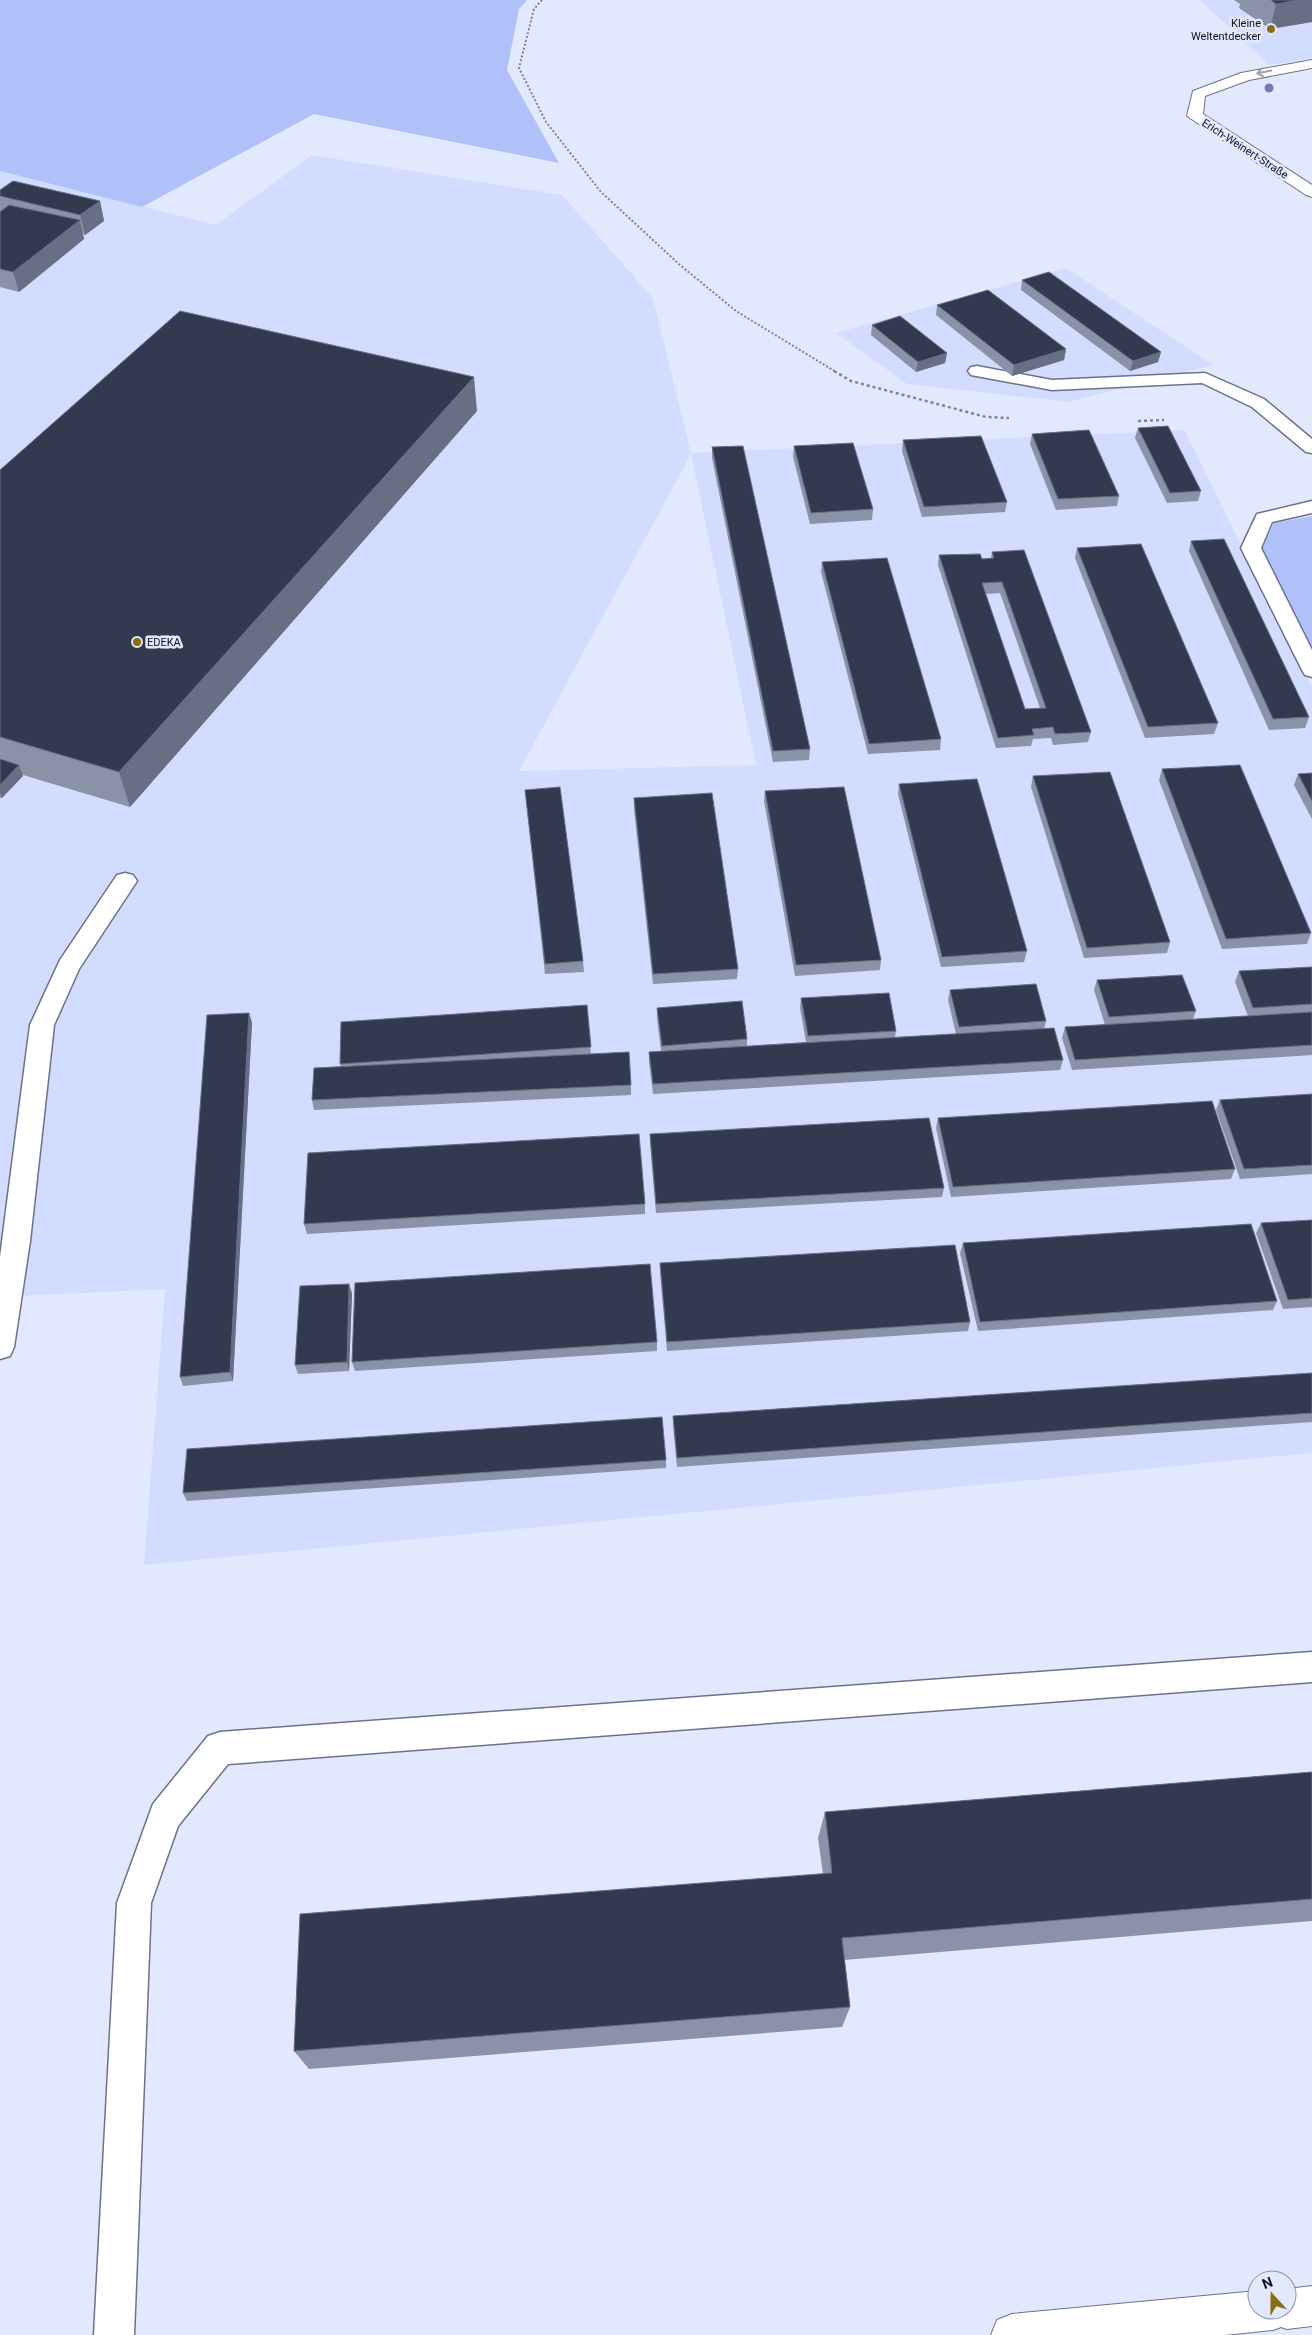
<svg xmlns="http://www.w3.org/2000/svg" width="1312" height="2335" viewBox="0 0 1312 2335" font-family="Roboto,sans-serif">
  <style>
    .built { fill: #d1dcfe; fill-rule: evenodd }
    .green { fill: #b0c1fa }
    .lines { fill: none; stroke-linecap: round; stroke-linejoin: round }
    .service-casing { stroke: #6b728a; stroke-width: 3 }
    .minor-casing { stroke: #6b728a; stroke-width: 2 }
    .path-far1 { stroke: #7f8393; stroke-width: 2; stroke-dasharray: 2 2; stroke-linecap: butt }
    .path { stroke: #7f8393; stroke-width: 2.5; stroke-dasharray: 3 3; stroke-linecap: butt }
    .service { fill: #fff; fill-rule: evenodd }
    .minor { fill: #fff; fill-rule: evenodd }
    .tree { fill: #737aaf }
    .wall { fill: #8a92a7; fill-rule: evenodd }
    .shaded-wall { fill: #686e84 }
    .building { fill: #333a4f; stroke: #686e84; fill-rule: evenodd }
    .oneway { stroke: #9fa0a3 }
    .poi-dot { fill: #8a6f10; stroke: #e2e9ff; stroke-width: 2 }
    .labels { text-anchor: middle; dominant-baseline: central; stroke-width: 5; stroke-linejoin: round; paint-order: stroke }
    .far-poi-label { font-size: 11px; fill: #0f111a; stroke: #e2e9ff; text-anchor: end }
    .far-street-label { font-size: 11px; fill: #0f111a; stroke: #e2e9ff }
  </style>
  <rect width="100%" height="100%" fill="#e2e9ff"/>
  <!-- built -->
  <path class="built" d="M1200,0h112v58l-43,7z
    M312,155l250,40 91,103 38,155 493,-23 128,257v766l-1168,112 21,-276 -165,8v-1126l216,54zM691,454l65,311 -236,6h-1z
    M1066,268l147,97 -145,37 -161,-18 -71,-51z"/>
  <!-- green -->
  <path class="green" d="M0,0h527l-8,9 -12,61 52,93 -245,-49 -172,93 -142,-36z
    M1312,516v140l-51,-107 13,-26z"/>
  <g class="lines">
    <defs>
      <path id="service" d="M977,366l75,14 153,-7 59,26 48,40v14l-6,-1 -54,-45 -50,-24 -150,7 -81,-15 -3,-4 3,-4z
        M1312,501v12l-40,9 -11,26 51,102v27l-7,-2 -3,-5 -61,-122 16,-34z
        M125,873l8,2 4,6 -58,88 -25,56 -24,216 -16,106 -4,9 -10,3v-102l30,-232 30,-65 57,-85z
        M1312,1652v30l-1084,82 -50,62 -27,77 -17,432h-40l23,-432 36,-99 55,-68 12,-4z"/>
      <path id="minor" d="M1312,60v8l-63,12 -44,16 -2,18 109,71v12l-6,-2 -119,-79 6,-25 48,-18z
        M1312,2286v40l-25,3 -6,-2 -8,3 -48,5h-234l6,-15 15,-6 245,-23v19h30v-21z"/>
    </defs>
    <!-- service casing -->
    <use href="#service" class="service-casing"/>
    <!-- minor casing -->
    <use href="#minor" class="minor-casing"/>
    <!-- path-far1 -->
    <path class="path-far1" d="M542,0l-8,9 -15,59 27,54 55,70 79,73 56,46 100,61"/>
    <!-- path -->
    <path class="path" d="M834,371l17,10 135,36 23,1
      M1138,421l26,-1"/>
    <!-- service -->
    <use href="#service" class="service"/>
    <!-- minor -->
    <use href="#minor" class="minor"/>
  </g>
  <!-- trees -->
  <circle class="tree" cx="1269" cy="88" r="4.5"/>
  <!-- wall -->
  <path class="wall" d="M1234,0h78v22l-42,7 -31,-21 1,-4z
    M0,190l100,11 4,20 -19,14 -2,-1 1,5 -65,53 -19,-5z
    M1022,280l139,72 -3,10 -28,9 -109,-81z
    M937,305l129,44 -2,11 -52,16 -76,-61z
    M872,325l75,28 -2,10 -29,9 -45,-37z
    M477,411l-347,396 -107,-32 -21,23h-2v-328z
    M1138,428l63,63 -3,10 -31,2 -32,-65z
    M1032,434l87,62 -2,10 -61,4 -26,-66z
    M903,440l104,62 -2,10 -83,5 -20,-66z
    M794,446l79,63 -1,11 -62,4 -17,-67z
    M712,447l98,302 -1,11 -36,2 -61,-304z
    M1191,541l118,176 -4,11 -36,2 -80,-179z
    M1077,548l141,175 -4,11 -69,4 -70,-180z
    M992,552l99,180 -3,10 -35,3 -2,-7 -18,1 -2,7 -35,2 -58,-183 1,-10 43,4 9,-1zM1000,593l40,115 -15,1 -40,-115z
    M822,562l119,177 -1,11 -72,4 -47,-182z
    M1162,769l149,164 -4,11 -85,5 -63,-169z
    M1312,773v46l-18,-34 4,-11z
    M1033,776l137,166 -3,11 -83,5 -53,-171z
    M899,784l128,167 -3,11 -83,5 -43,-173z
    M765,791l116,169 -1,10 -85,6 -31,-175z
    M634,798l104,171 -1,10 -84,5 -19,-175z
    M526,800l57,161 1,11 -39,2z
    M1312,967v88l-240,15 -10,-32 3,-11 40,-2 -11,-35 3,-10 99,31 -3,8 55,-3 -13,-34 4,-11z
    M950,990l96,31 -2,8 19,31 -3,10 -407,24 -4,-32v-10l12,-1 -4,-33v-10l90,31v7l59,-4 -6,-34 1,-10 95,33 -1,6 61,-3 -8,-34z
    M587,1005l4,49 40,31v10l-317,15 -2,-10 29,-34 -1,-2z
    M249,1013l3,10 -19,358 -50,5 -3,-9z
    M1312,1094v80l-72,5 -24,-69 4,-10z
    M938,1118l297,51 -4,10 -280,18 -15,-69z
    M650,1134l294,54 -2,9 -286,16 -6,-69z
    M645,1204v10l-338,20 -3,-10z
    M1312,1220v87l-29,2 -27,-76 5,-10z
    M963,1243l314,58 -4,9 -295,21 -18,-78z
    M660,1263l310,59 -2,9 -301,20 -7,-79z
    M352,1293l-3,78 -51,3 -3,-9z
    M657,1342v9l-302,20 -3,-9z
    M1312,1373v49l-635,45 -4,-42v-9z
    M666,1460v8l-479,33 -4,-8z
    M1312,1772v149l-468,39 6,47 -8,20 -533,42 -15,-18 529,-177 -5,-36 7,-26z"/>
  <!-- shaded-wall -->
  <path class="shaded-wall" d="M1299,0h13v22l-42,7 6,-25z
    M100,201l4,20 -19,14 -5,-20z
    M80,220l4,19 -65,53 -6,-20z
    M1066,349l-2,11 -52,16 2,-11z
    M1161,352l-3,10 -28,9 3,-10z
    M947,353l-2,10 -29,9 2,-10z
    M474,377l3,34 -347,396 -11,-35z
    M19,765l4,11 -21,22 -2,-5v-8z
    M249,1013l3,10 -19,358 -3,-9z
    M349,1284l3,9 -3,78 -2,-9z"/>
  <!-- building -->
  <path class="building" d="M1271,0h28l-23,4z
    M13,181l87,20 -20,14 -80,-19v-6z
    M9,205l71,15 -67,52 -13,-3v-57z
    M1049,272l112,80 -28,9 -111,-81z
    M988,290l78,59 -52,16 -77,-60z
    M180,311l294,66 -355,395 -119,-35v-267z
    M900,316l47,37 -29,9 -46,-37z
    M1168,426l33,65 -31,2 -32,-65z
    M1089,430l30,66 -61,3 -26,-65z
    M981,436l26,66 -83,5 -21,-67z
    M853,443l20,66 -62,4 -17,-67z
    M743,446l67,303 -37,2 -61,-304z
    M1224,539l85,178 -36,2 -82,-178z
    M1141,544l77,179 -70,4 -71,-179z
    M1024,550l67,182 -36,2 -2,-7 -21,2 2,6 -36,3 -59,-183 41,-1 2,5 12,-1 -2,-6zM1002,582l44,126 -21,1 -43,-126z
    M887,558l54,181 -72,5 -47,-182z
    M0,759l19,6 -19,20z
    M1240,765l71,168 -85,6 -64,-170z
    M1110,772l60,170 -83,6 -54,-172z
    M1312,773v28l-14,-27z
    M977,779l50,172 -85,6 -43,-173z
    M560,787l23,174 -38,3 -20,-174z
    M844,787l37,173 -85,5 -31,-174z
    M712,793l26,176 -85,5 -19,-176z
    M1312,967v37l-59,4 -14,-37z
    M1182,975l14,36 -87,6 -12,-37z
    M1036,984l10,37 -87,6 -9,-37z
    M889,993l7,38 -88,5 -7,-38z
    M742,1001l5,38 -85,7 -5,-38z
    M587,1005l4,42 -251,17 1,-42z
    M1312,1012v33l-237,15 -10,-33z
    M249,1013l-19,359 -50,5 27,-362z
    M1054,1028l9,32 -410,24 -4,-32z
    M629,1052l2,33 -319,15 2,-32z
    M1312,1094v71l-68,4 -24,-69z
    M1212,1101l23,68 -282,18 -15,-69z
    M929,1118l15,70 -288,16 -6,-70z
    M639,1134l6,70 -341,20 4,-71z
    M1312,1220v78l-24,2 -27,-77z
    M1251,1224l26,77 -297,21 -17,-79z
    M955,1245l15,77 -303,20 -7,-79z
    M650,1264l7,78 -305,20 3,-79z
    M349,1284l-2,78 -52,3 5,-79z
    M1312,1373v40l-635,45 -4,-42z
    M662,1417l4,43 -483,33 4,-44z
    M1312,1772v127l-470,39 8,69 -556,44 6,-137 532,-41 -7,-61z"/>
  <!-- one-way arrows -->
  <defs><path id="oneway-shaft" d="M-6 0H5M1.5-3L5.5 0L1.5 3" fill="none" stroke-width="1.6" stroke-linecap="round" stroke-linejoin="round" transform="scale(1.25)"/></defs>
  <use class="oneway" href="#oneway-shaft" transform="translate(1264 72) rotate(169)"/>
  <!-- markers -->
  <g class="poi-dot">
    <circle cx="1271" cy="29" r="5"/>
    <circle cx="137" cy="642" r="5"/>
  </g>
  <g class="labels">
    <!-- far-poi labels -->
    <g class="far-poi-label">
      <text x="1261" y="23">Kleine<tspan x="1261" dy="13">Weltentdecker</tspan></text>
      <text x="147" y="642" text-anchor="start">EDEKA</text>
    </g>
    <!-- far-street labels -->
    <g class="far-street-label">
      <text transform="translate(1245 149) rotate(33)">Erich-Weinert-Straße</text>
    </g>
  </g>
  <!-- north arrow -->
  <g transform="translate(1272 2295) rotate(339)"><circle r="24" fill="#e2e9ff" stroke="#8e93a3"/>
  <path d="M0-4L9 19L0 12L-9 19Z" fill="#8a6f10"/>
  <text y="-8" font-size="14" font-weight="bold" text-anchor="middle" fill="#0f111a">N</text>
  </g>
</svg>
